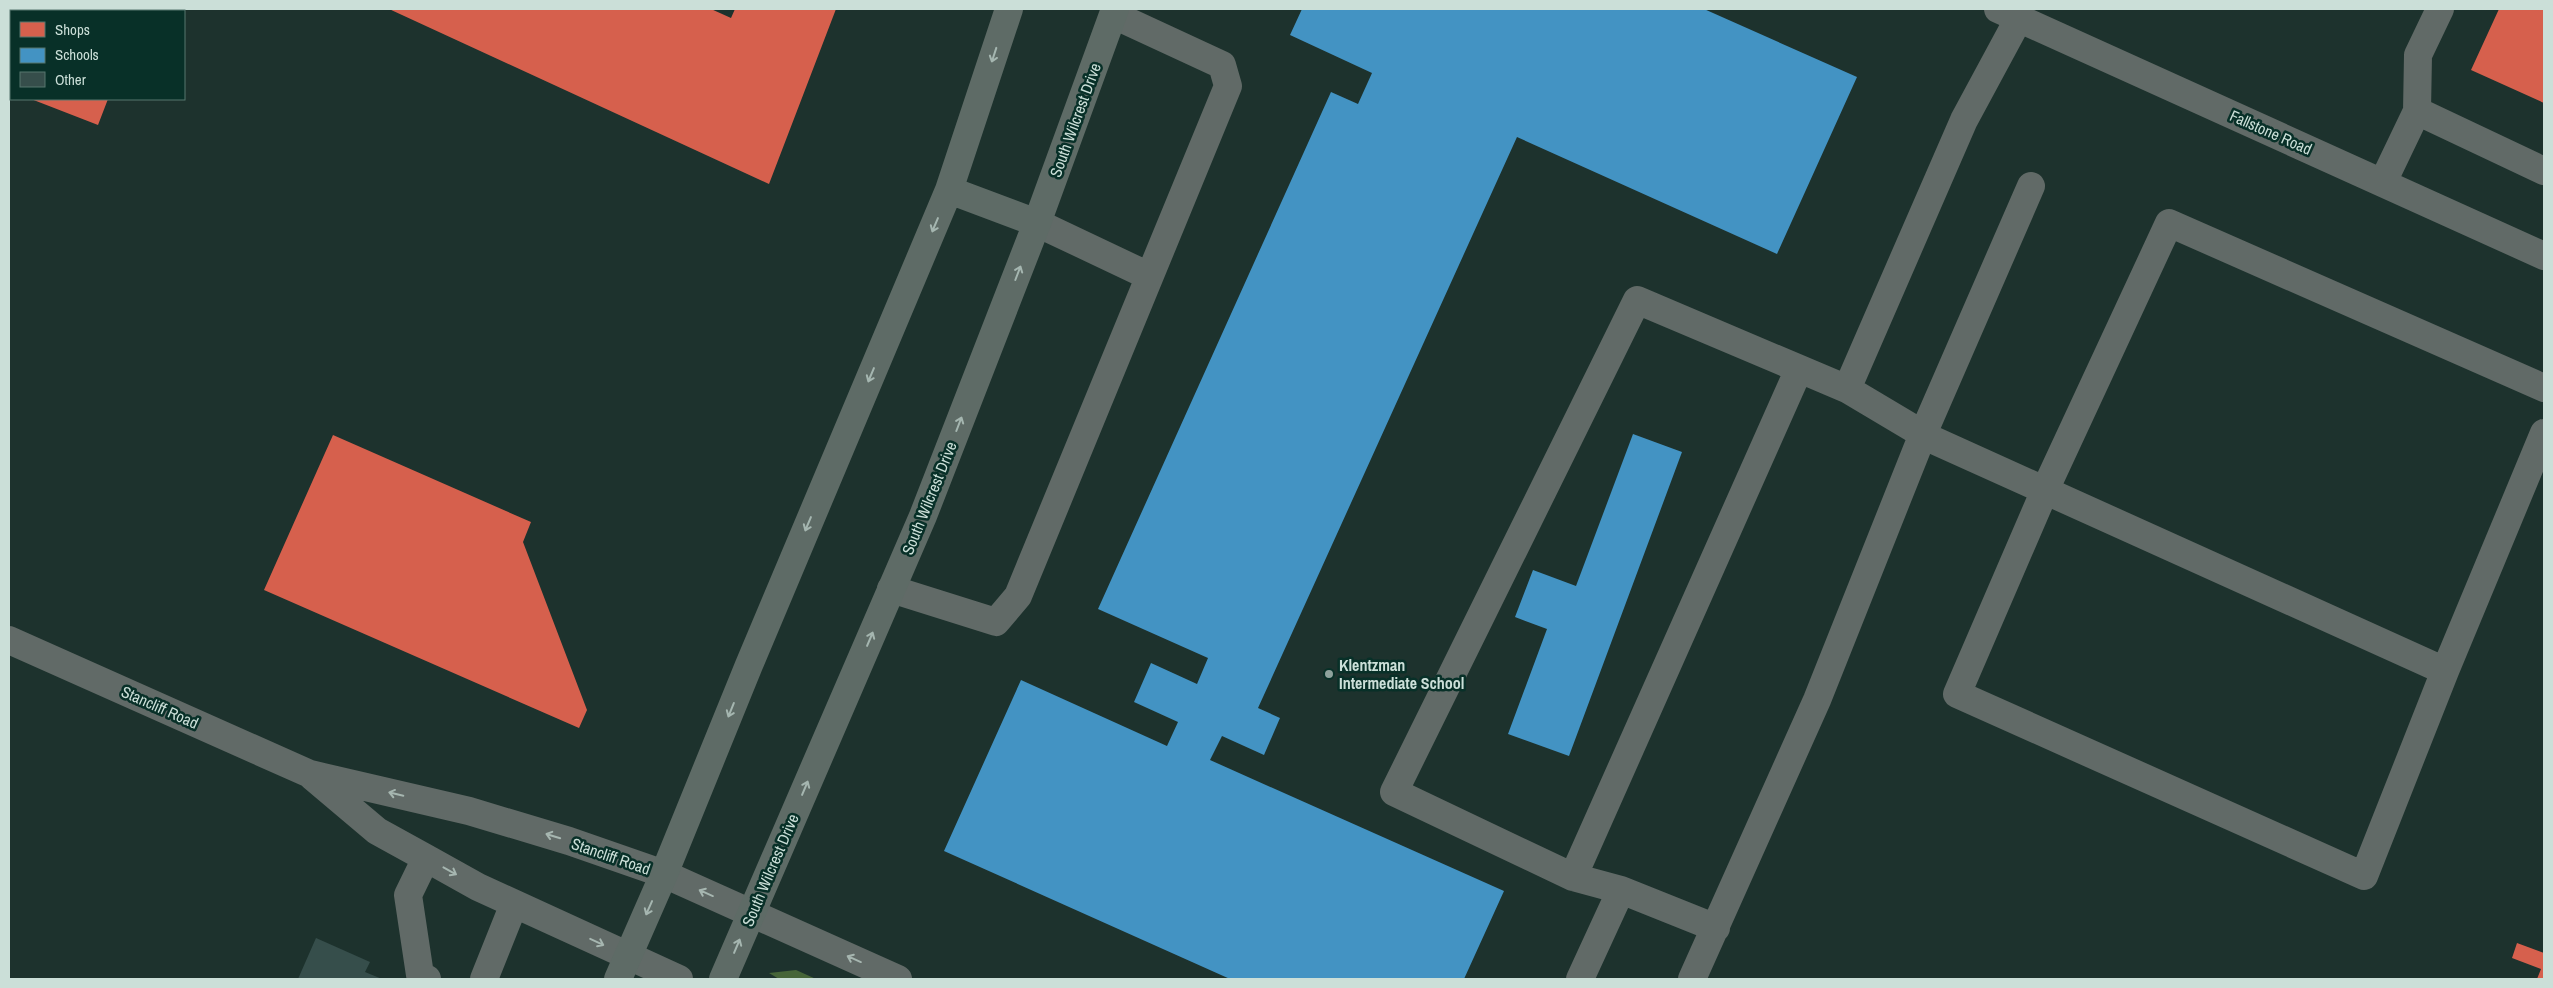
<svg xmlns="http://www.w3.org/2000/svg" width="2553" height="988" viewBox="0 0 2553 988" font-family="'Archivo Narrow',sans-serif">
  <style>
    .forest { fill: #466538 }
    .shops { fill: #d6604d }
    .schools { fill: #4393c3 }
    .building { fill: #364e4b }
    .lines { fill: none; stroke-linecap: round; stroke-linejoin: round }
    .minor { stroke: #616a67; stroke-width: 28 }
    .major { stroke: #5e6b66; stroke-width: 28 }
    .oneway { stroke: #a5b6b0 }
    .oneway2 { stroke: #a6b6b0 }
    .poi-dot { fill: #8ea29c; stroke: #083028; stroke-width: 2 }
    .labels { text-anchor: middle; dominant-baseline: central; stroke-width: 5; stroke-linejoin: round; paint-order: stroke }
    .street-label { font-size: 16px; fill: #cbdfd8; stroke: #083028 }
    .poi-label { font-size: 16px; font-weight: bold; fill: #cbdfd8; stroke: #083028; text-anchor: start }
  </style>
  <rect width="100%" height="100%" fill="#1d322d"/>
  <!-- forest -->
  <path class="forest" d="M796,970l20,9h-37l-10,-6z"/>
  <!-- shops -->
  <path class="shops" d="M9,9h128l6,2h-132v80l-2,-1z
    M389,9h322l20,9 4,-9h101l-67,175z
    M2499,9h45v94l-73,-33z
    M31,99h77l-10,26z
    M333,435l198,87 -8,20 64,168 -8,18 -315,-138z
    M2517,943l27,10v26h-7l4,-10 -29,-11z"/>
  <!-- schools -->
  <path class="schools" d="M1302,9h402l153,68 -80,177 -260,-117 -259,571 22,10 -16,37 -42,-19 -12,24 294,131 -40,88h-234l-286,-128 77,-171 146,66 11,-24 -44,-20 17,-39 46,21 11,-26 -110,-49 233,-517 27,12 14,-31 -82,-38z
    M1633,434l49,18 -113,304 -61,-22 39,-105 -32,-12 18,-47 43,16z"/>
  <!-- building -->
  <path class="building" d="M316,938l54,24 -5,10 17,7h-84z"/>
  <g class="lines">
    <!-- minor -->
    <path class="minor" d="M1998,9l546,247
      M2417,111l127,60
      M2383,182l34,-71 1,-56 22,-46
      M1037,223l112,53
      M2544,388l-375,-165 -124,267 -88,204 407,182 81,-205 99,-238
      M1847,389l84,50 514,232
      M891,589l105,33 22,-26 210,-510 -6,-21 -108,-50
      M9,640l301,134 159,37 100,30 95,33 234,105
      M313,777l64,54 49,27 52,29 201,92
      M426,858l-18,37 12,80 7,4
      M1573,877l226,-508
      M1716,928l-95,-38 -48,-13 -179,-85 243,-492 210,89 117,-269 55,-102
      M484,979l30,-75
      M1580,979l41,-89
      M1692,979l125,-279 106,-266 108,-248"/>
    <!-- major -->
    <path class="major" d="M949,190l88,33
      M618,979l46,-105 85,-209 200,-475 60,-181
      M723,979l200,-463 114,-293 78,-214"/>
  </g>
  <!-- one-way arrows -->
  <defs><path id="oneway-shaft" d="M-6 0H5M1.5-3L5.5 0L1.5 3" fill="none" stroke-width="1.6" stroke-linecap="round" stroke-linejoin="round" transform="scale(1.25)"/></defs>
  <g class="oneway">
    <use href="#oneway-shaft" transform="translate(994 55) rotate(108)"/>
    <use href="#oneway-shaft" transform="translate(935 225) rotate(113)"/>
    <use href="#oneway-shaft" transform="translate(1018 273) rotate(-69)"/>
    <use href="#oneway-shaft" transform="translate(871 375) rotate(113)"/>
    <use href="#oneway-shaft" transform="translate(959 424) rotate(-69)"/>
    <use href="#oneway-shaft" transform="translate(808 524) rotate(113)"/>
    <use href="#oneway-shaft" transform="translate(870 639) rotate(-67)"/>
    <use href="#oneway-shaft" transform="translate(731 710) rotate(112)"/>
    <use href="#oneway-shaft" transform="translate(805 788) rotate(-67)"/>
    <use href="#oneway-shaft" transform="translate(649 908) rotate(114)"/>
    <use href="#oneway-shaft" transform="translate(737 946) rotate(-67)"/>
  </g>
  <g class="oneway2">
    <use href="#oneway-shaft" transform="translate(396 794) rotate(-167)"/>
    <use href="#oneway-shaft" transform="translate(553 836) rotate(-163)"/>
    <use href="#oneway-shaft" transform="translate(450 871) rotate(29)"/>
    <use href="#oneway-shaft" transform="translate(706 893) rotate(-156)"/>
    <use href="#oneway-shaft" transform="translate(597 942) rotate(25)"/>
    <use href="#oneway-shaft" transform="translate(854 959) rotate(-156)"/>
  </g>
  <!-- markers -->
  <circle class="poi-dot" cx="1329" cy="674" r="5"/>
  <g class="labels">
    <!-- street labels -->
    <g class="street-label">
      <text transform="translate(1075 120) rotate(-70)">South Wilcrest Drive</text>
      <text transform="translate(2271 132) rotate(24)">Fallstone Road</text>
      <text transform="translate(929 498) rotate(-68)">South Wilcrest Drive</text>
      <text transform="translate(160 707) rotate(24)">Stancliff Road</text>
      <text transform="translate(611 856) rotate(19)">Stancliff Road</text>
      <text transform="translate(770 870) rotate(-67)">South Wilcrest Drive</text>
    </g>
    <!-- poi labels -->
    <g class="poi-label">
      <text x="1339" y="665">Klentzman<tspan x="1339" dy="18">Intermediate School</tspan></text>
    </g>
  </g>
  <!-- border -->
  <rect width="2553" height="988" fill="none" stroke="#cbdfd8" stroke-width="20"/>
  <!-- legend -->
  <rect x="10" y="10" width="175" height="90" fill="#083028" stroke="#56766e"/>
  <rect x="20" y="22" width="25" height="15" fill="#d6604d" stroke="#56766e"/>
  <text x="55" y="35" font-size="15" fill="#cbdfd8">Shops</text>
  <rect x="20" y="48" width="25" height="15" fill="#4393c3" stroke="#56766e"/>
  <text x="55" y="60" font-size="15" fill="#cbdfd8">Schools</text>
  <rect x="20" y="72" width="25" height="15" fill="#364e4b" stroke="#56766e"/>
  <text x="55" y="85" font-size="15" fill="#cbdfd8">Other</text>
</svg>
